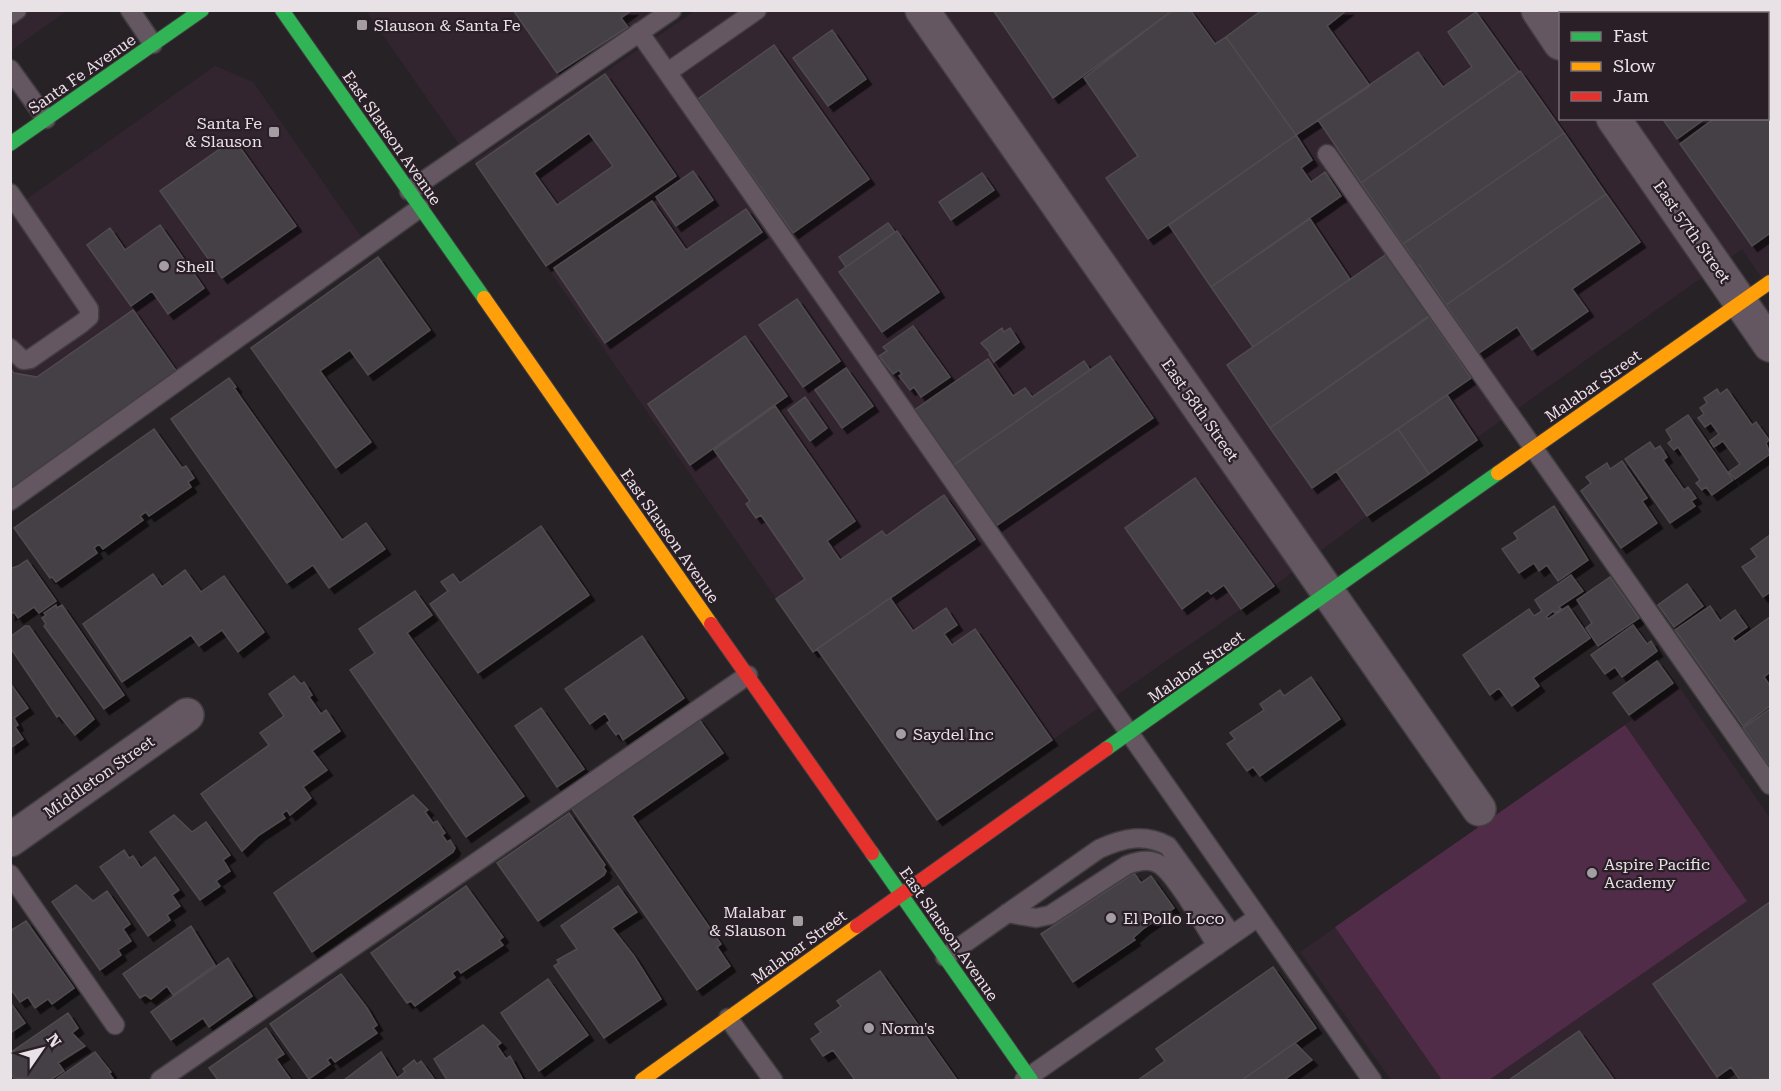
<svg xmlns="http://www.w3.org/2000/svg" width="1781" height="1091" viewBox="0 0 1781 1091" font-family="'Roboto Serif',serif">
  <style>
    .built { fill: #332530; fill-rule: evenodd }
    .green { fill: #512c48 }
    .building { fill: #454044; stroke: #504b4f; stroke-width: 1.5; fill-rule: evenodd; filter: url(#shadow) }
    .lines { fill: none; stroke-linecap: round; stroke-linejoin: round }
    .lane-casing { stroke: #413e40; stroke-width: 21 }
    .street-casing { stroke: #413e40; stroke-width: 36 }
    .fast-casing { stroke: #413e40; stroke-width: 16 }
    .slow-casing { stroke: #413e40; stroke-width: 16 }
    .jam-casing { stroke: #413e40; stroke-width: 16 }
    .lane { stroke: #645761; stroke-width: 18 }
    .street { stroke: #645761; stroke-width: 33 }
    .fast { stroke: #30b455; stroke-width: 14 }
    .slow { stroke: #ff9f0a; stroke-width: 14 }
    .jam { stroke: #e5322d; stroke-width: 14 }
    .poi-dot { fill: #a49ea3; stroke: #2a1f27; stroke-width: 2 }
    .labels { text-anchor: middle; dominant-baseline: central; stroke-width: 4.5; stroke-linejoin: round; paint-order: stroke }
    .poi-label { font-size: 16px; fill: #e8e1e6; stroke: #2a1f27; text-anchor: start }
    .street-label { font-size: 16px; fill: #e8e1e6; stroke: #2a1f27 }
  </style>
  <defs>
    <filter id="shadow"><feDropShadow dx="5.5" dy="5.5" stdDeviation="0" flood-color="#0009"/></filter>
  </defs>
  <rect width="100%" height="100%" fill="#272226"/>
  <!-- built -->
  <path class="built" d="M11,11h55l-55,40z
    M366,11h286l-193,133z
    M695,11h1075v279l-28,-41 -375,267 -93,70 -337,234 -119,-171 -5,3 -339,-491zM1560,14h208v104h-208z
    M215,66l38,16 111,159 -353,248 -1,-278z
    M1679,687l91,131v262h-379l-91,-128z"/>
  <!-- green -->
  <path class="green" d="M1625,725l122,176 -258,179h-47l-107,-153z"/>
  <!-- building -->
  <path class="building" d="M513,10h119l-11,8 7,9 -71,46z
    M993,10h180l-120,88z
    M1173,10h17l25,34 11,-7 70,98 -148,104 -42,-61 32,-22 -54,-78z
    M1262,10h85l-20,16 43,60 -74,49 -70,-98z
    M1586,10h92l2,4h-92z
    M1738,10h32v63l-2,2v-61h-35z
    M1476,12l43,60 -158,111 -43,-63 100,-68 25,35 29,-20 -24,-35z
    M832,30l34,49 -38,27 -35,-48z
    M774,45l95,134 -76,54 -95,-134z
    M1520,71l44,62 -161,111 -42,-61z
    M605,74l71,102 -130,90 -70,-102zM589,133l24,33 -56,39 -23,-32z
    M1770,79v154l-18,13 -72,-102 35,-26h53v-37z
    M1662,118h44l-29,21z
    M1564,133l42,61 -160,111 -27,-40 -5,3 -5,-7 4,-3 -10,-14z
    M1296,135l16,25 -11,8 10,14 14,-10 16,24 -130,91 -42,-62z
    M234,139l62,87 -74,52 -62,-87z
    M693,171l20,29 -37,26 -20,-29z
    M982,173l12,17 -43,30 -12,-18z
    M1606,194l34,48 -68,47 16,22 -56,39 -15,-23 -38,26 -33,-48z
    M652,201l34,49 60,-41 16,23 -157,111 -51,-75z
    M1310,219l40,60 -97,68 -42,-60z
    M888,223l7,9 -49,35 -7,-10z
    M160,225l44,63 -36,26 -16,-23 -21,15 -44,-61 23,-17 15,22z
    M897,231l42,61 -57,40 -43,-60z
    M1388,253l42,62 -160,113 -43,-63z
    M378,257l52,73 -62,45 -18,-25 -30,21 51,71 -35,26 -85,-120z
    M797,299l43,62 -37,26 -44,-62z
    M133,310l44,62 -167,117v-121l4,5 23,4z
    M1429,317l42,61 -159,110 -42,-60z
    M913,326l37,51 -29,20 -7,-10 -4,3 -11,-14 3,-2 -3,-4 -6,4 -14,-18 8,-5 -4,-4z
    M1002,328l2,4 6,-4 9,14 -25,20 -5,-8 1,-1 -9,-10z
    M745,336l42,60 -97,69 -42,-61z
    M1110,356l43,62 -160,110 -42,-61z
    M988,359l25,37 12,-8 7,9 52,-36 6,9 -138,96 -39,-55z
    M846,368l27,38 -31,22 -27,-38z
    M229,378l7,9 -2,1 108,152 24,-17 19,26 -56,39 -16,-23 -26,18 -116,-164z
    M1717,389l3,5 7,-5 25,36 4,-3 13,18 -3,3 4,11 -35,25 -6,-7 11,-8 -17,-23 -9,6 -4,-6 9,-7 -8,-11 -6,4 -7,-9 6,-4 -4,-6 7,-5 -3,-5z
    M1447,395l30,45 -48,34 -31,-45z
    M805,397l22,31 -17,13 -22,-31z
    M775,406l80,115 -28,20 13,19 42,-29 4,5 58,-41 31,44 -162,113 -37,-53 29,-20 -44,-64 -5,3 -10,-14 4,-3 -36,-51z
    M1688,415l45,65 -21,15 -6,-8 -4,3 -6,-7 4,-3 -22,-33 -4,3 -6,-7 4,-3 -6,-10z
    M154,429l28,39 4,-2 8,12 -6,4 3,5 -42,29 -3,-4 -6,4 3,4 -40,29 -4,-5 -5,4 3,5 -41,29 -4,-5 -2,1 -36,-50z
    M1398,429l31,45 -62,42 -31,-45z
    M1650,442l5,7 5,-3 7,11 -4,3 21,30 4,-3 8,11 -5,3 4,5 -25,17 -45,-64z
    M1622,461l25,37 -5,3 15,22 -36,25 -40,-57 10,-8 -5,-6 21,-14 3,6z
    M1195,478l79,108 -33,23 -17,-24 -13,9 -3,-4 -26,19 -57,-81z
    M1554,506l34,54 -30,21 -11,-16 -8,6 -5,-8 -15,10 -17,-24 16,-10 -4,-6z
    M541,526l48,69 -111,78 -48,-69 18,-13 -7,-9 12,-8 7,9z
    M1770,535v57l-7,5 -21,-30 15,-10 -6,-8z
    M27,560l29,41 -17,12 -5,-6 -16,11 -4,-6 -4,3v-50l2,3 6,-2z
    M185,570l16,22 23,-16 40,56 -26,20 -16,-22 -23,16 -8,-11 -69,47 -39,-58 70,-50 9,13z
    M1571,575l12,16 -24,16 2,2 -6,4 -2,-2 -7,6 2,2 20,-13 22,32 -57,40 6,8 -27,20 -13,-18 -9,7 -27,-40 66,-46 5,7 8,-5 -7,-11z
    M1610,577l29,41 -41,28 -12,-18 6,-5 -15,-23z
    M1687,584l16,22 -29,21 -16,-22z
    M415,591l17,24 -25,18 117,163 -58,41 -116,-167 25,-17 -16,-24z
    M890,598l23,33 33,-23 11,17 -13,9 8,11 23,-16 77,111 -115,80 -120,-171z
    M56,605l1,3 5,-3 62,90 -20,14 -60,-83 2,-2 -4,-6 4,-3 -2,-2z
    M1710,606l10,15 15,-11 12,17 -15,11 3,4 35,-25v55l-6,5 6,9v20l-27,20 -68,-96z
    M1633,625l14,19 4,-3 6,10 -35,26 -7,-10 -10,7 -14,-19z
    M25,626h4l65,93 -19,16 -16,-20 -2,2 -47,-70v-10z
    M642,636l42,62 -61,42 -4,-7 -3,2 -9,-12 3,-2 -5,-8 -15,11 -25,-35z
    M1657,661l16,22 -44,32 -16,-22z
    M294,676l7,8 3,-2 8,13 -3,2 12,17 5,-4 14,21 -28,20 15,19 -24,17 8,11 -21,17 -3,-5 -5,4 3,4 -26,17 -17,16 -41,-57 68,-49 -9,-12 24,-17 -15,-22z
    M1311,677l29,42 -80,57 -7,-9 -6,4 -20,-27 8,-5 -5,-6 34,-23 -4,-6 20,-14 4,6z
    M10,683l18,25 -14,10 4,7 -3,2 8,12 -13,9z
    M541,708l43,61 -27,18 -42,-61z
    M1770,709v58l-27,-39z
    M698,718l25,35 -91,63 89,128 -4,3 13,19 -33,24 -127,-184z
    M413,795l15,15 -3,2 8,11 4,-2 8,12 -3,2 5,7 3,-2 5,8 -2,4 -141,100 -38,-59z
    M569,813l36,52 -2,2 3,4 -2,4 -66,46 -41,-58z
    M174,815l18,17 14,-10 24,33 -7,5 7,11 -14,10 4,5 -20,14 -50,-68z
    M124,850l5,8 4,-2 8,12 14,-11 24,33 -7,5 8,11 -13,9 3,5 -22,16 -48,-69z
    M1134,873l7,10 10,-7 23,32 -31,21 -10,9 2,2 -62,42 -32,-48z
    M76,885l17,16 14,-10 23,33 -7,5 8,12 -13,9 3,5 -21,15 -48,-68z
    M466,886l37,51 -4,3 4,5 -42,28 -3,-4 -6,4 3,4 -40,29 -4,-5 -4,2 -36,-50z
    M618,886l19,26 -25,16 22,28 27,43 -57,39 -50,-72 5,-3 -2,-3 20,-11 -16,-23z
    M1770,902v177l-30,1 -9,-13 -14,10 -64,-93z
    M26,921l48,67 -22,16 -4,-5 -13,9 -7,-11 -8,5 -10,-14v-57z
    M191,926l24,39 -42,30 -6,-9 -16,13 -6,-4 -5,3 -17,-24z
    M228,958l24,38 -43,31 -6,-9 -32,22 -20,-28z
    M1273,967l43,61 -74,52h-104l27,-19 -9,-12z
    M880,971l77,109h-102l-22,-30 -10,6 -12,-17 10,-7 -6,-8 26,-18 -4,-5z
    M341,974l26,34 10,17 -4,3 4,5 -42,29 -4,-5 -4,3 3,4 -21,15 -39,-55z
    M548,979l40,56 -49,36 -38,-58z
    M10,1002l15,21 -15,10z
    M68,1013l10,15 -6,5 13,13 -27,17 6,8 -14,9 -36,-2 -4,-5v-20z
    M483,1025l18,18 -4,3 9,13 4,-3 13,24h-76l-13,-21z
    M266,1028l18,26 -8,5 15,21h-73l-9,-12z
    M1579,1031l35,49h-105z
    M1295,1043l17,17 -28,20h-42z
    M95,1052l16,20 -2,1 5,7h-59z
    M381,1052l16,26 8,-6 -2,-3 11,-9 3,4 4,-3 13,18 -90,1z"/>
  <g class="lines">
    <defs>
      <path id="lane" d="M130,10l23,34
        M10,15l7,-5
        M639,32l733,1048
        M10,69l36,50
        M668,72l89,-62
        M1327,154l443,631
        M409,191l263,-181
        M10,193l79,116v8l-7,6 -52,36 -7,1 -13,-12
        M10,501l410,-293
        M10,874l105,151
        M1007,913l29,5 14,-3 77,-50c10,-4 22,-7 32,-1 17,10 46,63 58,82
        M945,957l154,-108c24,-11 46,-16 69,-3l64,89
        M728,1018l45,62
        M160,1080l588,-405
        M1024,1080l234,-163"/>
      <path id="street" d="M922,10l557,799
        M1538,10l22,33
        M1613,118l157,227
        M10,840l177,-125"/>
      <path id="fast" d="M282,10l202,288
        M10,144l192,-134
        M1106,749l392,-276
        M872,853l159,227"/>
      <path id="slow" d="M484,298l227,326
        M1498,473l272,-191
        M642,1080l215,-154"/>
      <path id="jam" d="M711,624l161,229
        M857,926l249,-177"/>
    </defs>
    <!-- lane casing -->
    <use href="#lane" class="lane-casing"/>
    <!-- street casing -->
    <use href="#street" class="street-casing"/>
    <!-- fast casing -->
    <use href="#fast" class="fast-casing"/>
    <!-- slow casing -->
    <use href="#slow" class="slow-casing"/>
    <!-- jam casing -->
    <use href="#jam" class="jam-casing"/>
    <!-- lane -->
    <use href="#lane" class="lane"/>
    <!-- street -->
    <use href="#street" class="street"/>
    <!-- fast -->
    <use href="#fast" class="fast"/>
    <!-- slow -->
    <use href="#slow" class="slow"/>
    <!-- jam -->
    <use href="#jam" class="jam"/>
  </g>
  <!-- markers -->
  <g class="poi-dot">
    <rect x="356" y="19" width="12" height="12" rx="3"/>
    <rect x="268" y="126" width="12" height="12" rx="3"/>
    <circle cx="164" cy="266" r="6"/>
    <circle cx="901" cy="734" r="6"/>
    <circle cx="1592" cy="873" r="6"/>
    <circle cx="1111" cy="918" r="6"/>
    <rect x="792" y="915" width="12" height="12" rx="3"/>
    <circle cx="869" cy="1028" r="6"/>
  </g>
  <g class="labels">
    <!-- poi labels -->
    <g class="poi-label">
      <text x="374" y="25">Slauson &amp; Santa Fe</text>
      <text x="262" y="123" text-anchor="end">Santa Fe<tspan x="262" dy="18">&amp; Slauson</tspan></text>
      <text x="176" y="266">Shell</text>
      <text x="913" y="734">Saydel Inc</text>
      <text x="1604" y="864">Aspire Pacific<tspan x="1604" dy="18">Academy</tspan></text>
      <text x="786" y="912" text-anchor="end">Malabar<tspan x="786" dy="18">&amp; Slauson</tspan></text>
      <text x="1123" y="918">El Pollo Loco</text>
      <text x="881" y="1028">Norm's</text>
    </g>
    <!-- street labels -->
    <g class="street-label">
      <text transform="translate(82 74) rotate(-35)">Santa Fe Avenue</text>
      <text transform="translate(392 138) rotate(55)">East Slauson Avenue</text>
      <text transform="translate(1692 232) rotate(55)">East 57th Street</text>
      <text transform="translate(1593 386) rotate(-35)">Malabar Street</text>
      <text transform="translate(1200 410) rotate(55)">East 58th Street</text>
      <text transform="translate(670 536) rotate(55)">East Slauson Avenue</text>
      <text transform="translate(1196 667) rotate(-35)">Malabar Street</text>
      <text transform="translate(99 777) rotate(-35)">Middleton Street</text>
      <text transform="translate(949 934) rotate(55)">East Slauson Avenue</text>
      <text transform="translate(799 947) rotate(-36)">Malabar Street</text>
    </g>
  </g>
  <!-- border -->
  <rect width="1781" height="1091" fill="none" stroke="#e8e1e6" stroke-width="24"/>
  <!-- legend -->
  <rect x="1559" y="12" width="210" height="108" fill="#2a1f27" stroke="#766d73" stroke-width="1.5"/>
  <rect x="1571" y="32" width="30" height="9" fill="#30b455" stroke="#766d73" stroke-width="1.5"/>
  <text x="1613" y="42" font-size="18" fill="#e8e1e6">Fast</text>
  <rect x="1571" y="62" width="30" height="9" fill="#ff9f0a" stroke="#766d73" stroke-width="1.5"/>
  <text x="1613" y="72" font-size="18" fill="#e8e1e6">Slow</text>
  <rect x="1571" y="92" width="30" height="9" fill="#e5322d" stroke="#766d73" stroke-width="1.5"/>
  <text x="1613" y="102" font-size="18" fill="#e8e1e6">Jam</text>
  <!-- north arrow -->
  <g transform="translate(42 1049) rotate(55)" stroke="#2a1f27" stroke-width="4.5" paint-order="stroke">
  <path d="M0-4.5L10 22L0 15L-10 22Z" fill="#e8e1e6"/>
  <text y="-9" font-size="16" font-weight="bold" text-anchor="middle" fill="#e8e1e6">N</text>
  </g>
</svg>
